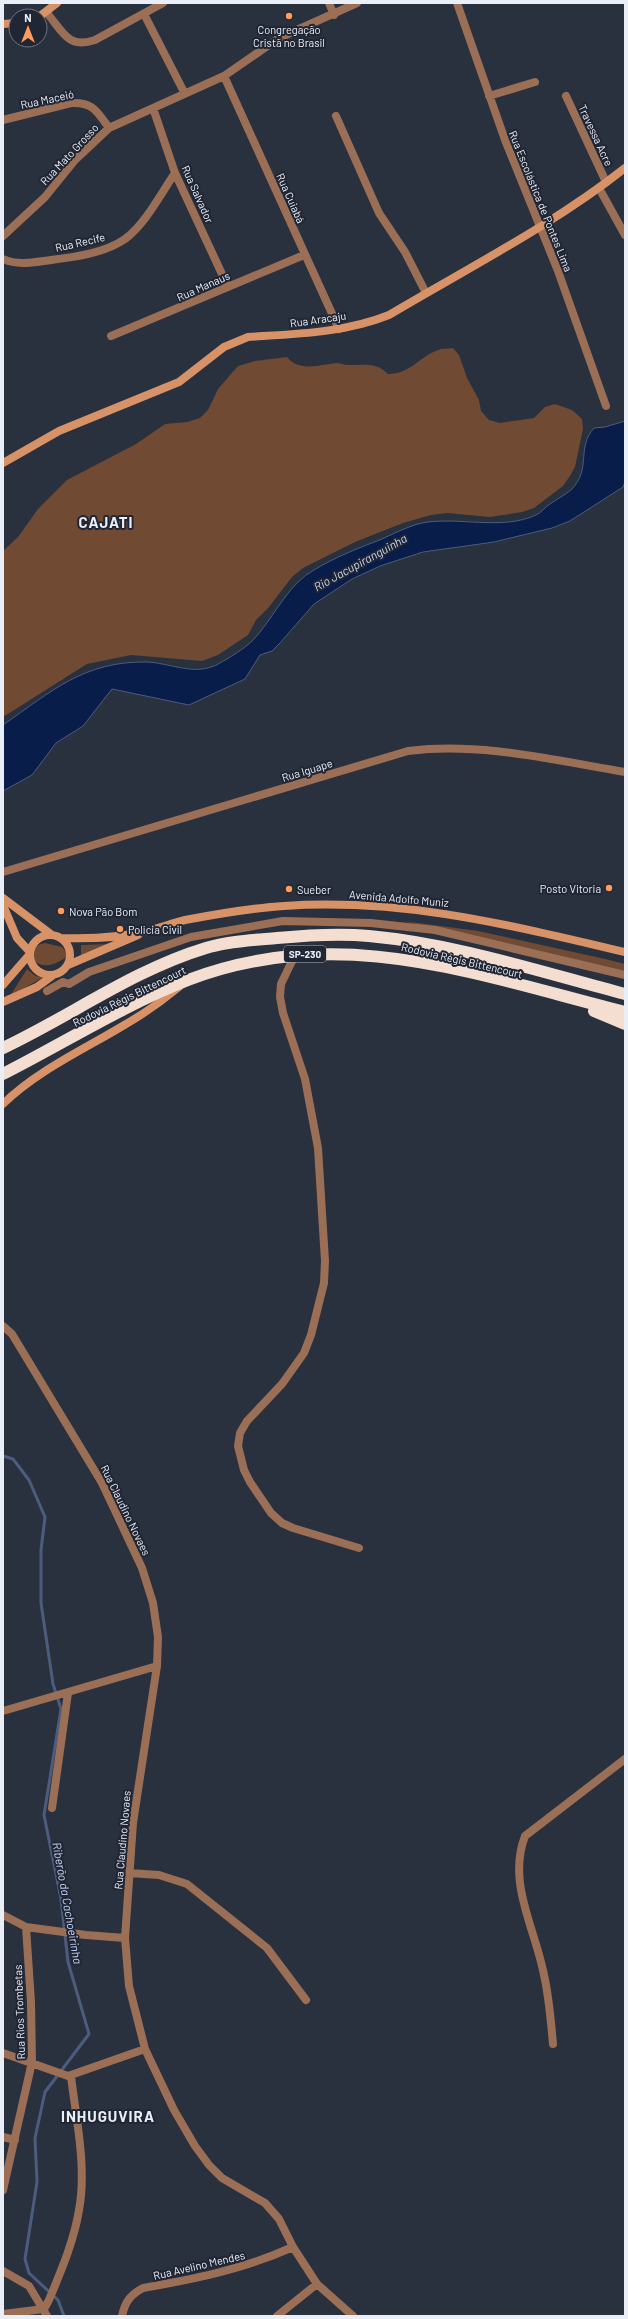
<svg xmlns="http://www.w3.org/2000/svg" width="628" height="2319" viewBox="0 0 628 2319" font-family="Barlow,sans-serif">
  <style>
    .green { fill: #704a33 }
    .water { fill: #091d4b; stroke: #4c5c7f }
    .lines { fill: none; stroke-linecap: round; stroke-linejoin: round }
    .stream { stroke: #4c5c7f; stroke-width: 3 }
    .street { stroke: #9b6f56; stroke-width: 8 }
    .secondary { stroke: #d89268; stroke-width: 8 }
    .highway { stroke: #f4ded1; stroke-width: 12 }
    .poi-dot { fill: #ff9b5b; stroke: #202633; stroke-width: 1.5 }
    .labels { text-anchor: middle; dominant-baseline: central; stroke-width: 4; stroke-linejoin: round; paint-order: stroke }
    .shield { fill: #202633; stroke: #adb2bc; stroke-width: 1 }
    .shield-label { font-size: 10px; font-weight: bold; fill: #e9eef7 }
    .poi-label { font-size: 11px; fill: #e9eef7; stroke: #202633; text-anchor: start }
    .street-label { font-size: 11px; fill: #e9eef7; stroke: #202633 }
    .water-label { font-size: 12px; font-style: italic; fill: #c3d4f3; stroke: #202633 }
    .district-label { font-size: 15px; font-weight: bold; letter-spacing: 1px; fill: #e9eef7; stroke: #202633 }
  </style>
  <rect width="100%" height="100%" fill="#29303e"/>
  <!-- green -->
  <path class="green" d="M453,348l6,7 8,23 12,22 2,11 8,9 11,3 34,-5 11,-11 10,-3 17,6 10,9 1,10 -8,38 -5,9 -7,10 -29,22 -12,4 -32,5 -43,-4 -16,2 -28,8 -48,19 -52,26 -11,9 -23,30 -13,13 -8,15 -30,20 -16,6 -71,-6 -44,9 -84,53v-166l15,-14 20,-28 29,-29 69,-36 29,-20 22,-2 13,-4 8,-8 10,-21 20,-23 17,-5 32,-4c12,15 32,8 49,6 4,0 8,2 12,2 15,0 29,-3 40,9 22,0 31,-17 50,-24 4,-2 10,-1 15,-2z
    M403,921l75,10 127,28 20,5v7z
    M45,943l17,4 7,8c-33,27 -51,-7 -24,-12z
    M113,944l-32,14v-13z
    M27,969l7,6 8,3 -32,18z"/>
  <!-- water -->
  <path class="water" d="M625,421v61l-2,5 -53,34 -18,7 -58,14 -71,10 -43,14 -28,13 -38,25 -34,39 -8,8 -12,4 -15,24 -56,26 -77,-16 -29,37 -27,17 -24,32 -29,16v-66c49,-34 81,-64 144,-63 22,1 43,12 64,5 6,-1 11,-6 16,-8 13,-8 24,-15 33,-27 17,-21 30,-49 54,-62 21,-13 45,-22 68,-31 13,-6 27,-13 40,-16 37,-7 79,8 114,-8 5,-2 9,-8 14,-11 7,-5 15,-9 21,-14 21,-21 5,-42 23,-62l11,-1z"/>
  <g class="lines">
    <!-- stream -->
    <path class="stream" d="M3,1456l10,3 16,21 16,37 -4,33v53l12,81 8,25 -17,106 17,84 7,63 21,72 -44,58 -10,46 2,44 -12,77 4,14 29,27 6,16"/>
    <!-- street -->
    <path class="street" d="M329,3l5,12
      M457,3l48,137 53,131 48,135
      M47,13c16,19 21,36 48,27l68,-37
      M144,14l40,78
      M224,76l115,253
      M489,96l46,-14
      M566,96l40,86
      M153,108l22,65 53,114
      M336,116l43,97 26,39 21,41
      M3,120l68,-17c22,-1 26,8 38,25
      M599,188l26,47
      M3,236l42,-39 30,-37 34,-32 115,-52 55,-38 78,-35
      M3,259c15,7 32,3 48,1 24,-3 54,-7 74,-21 21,-16 35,-44 50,-66
      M111,336l193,-81
      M3,872l405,-121c73,-9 145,9 217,21
      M295,955l-14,29 -1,13 3,16 22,66 13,69 7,113 -1,22 -13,52 -7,18 -22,31 -35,37 -7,12 -2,13 6,24 6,12 21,31 11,10 11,5 66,20
      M47,991l16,-9 6,2 20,-12 102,-35 92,-16 88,2 64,7 190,45
      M3,1326l9,8 90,149 40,85 11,35 5,34 -1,29 -24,157 -8,115 4,48 16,63 29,61 21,36 14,19 13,13 43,25 14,16 14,28 24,37 36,32
      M3,1711l154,-45
      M52,1808l16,-115
      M129,1873l30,2 28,9 80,64 39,52
      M3,1915l23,12 60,8 39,3
      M553,2044c-2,-23 -4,-47 -9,-69 -9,-47 -37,-92 -19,-139l100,-77
      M3,2053l65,23 77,-27
      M3,2137l12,3
      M3,2190l29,-128 -1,-60 -5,-75
      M3,2271l26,15 18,30
      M44,2309l5,-9c12,-29 25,-59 30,-90 8,-43 -3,-91 -8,-134
      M3,2314l41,-5
      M122,2316c3,-14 8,-21 21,-28 52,-9 101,-19 150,-41
      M277,2316l40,-32"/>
    <!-- secondary -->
    <path class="secondary" d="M40,16l17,-13
      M3,24l13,-1
      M3,463l56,-32 120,-49 45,-35 24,-10c48,-3 96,-4 141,-22 79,-47 164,-90 236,-147
      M3,898l49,37
      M3,905l14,33 13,14
      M30 955a20 20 0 1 1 40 0a20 20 0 1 1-40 0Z
      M60,938c29,1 59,0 87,-7 13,-3 25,-8 38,-11 32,-6 66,-12 99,-14 121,-8 225,19 341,46
      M68,965l70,-30
      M3,985l26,-30
      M3,1002l34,-15 15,-11
      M3,1104c35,-34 82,-55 123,-80 19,-11 36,-23 53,-37"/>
    <!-- highway -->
    <path class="highway" d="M594,1011l31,13
      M3,1048c68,-32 130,-78 203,-100 22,-7 48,-8 71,-10 31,-3 62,-5 92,-2 87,8 172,36 256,58
      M3,1074c61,-31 121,-69 185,-94 151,-58 289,-5 437,32"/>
  </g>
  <!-- markers -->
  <g class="poi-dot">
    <circle cx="289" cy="16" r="4"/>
    <circle cx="609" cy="888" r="4"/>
    <circle cx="289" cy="889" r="4"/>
    <circle cx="61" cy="911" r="4"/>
    <circle cx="120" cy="929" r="4"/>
  </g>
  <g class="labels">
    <!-- shield labels -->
    <rect class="shield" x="284" y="946" width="42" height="16" rx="3"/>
    <g class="shield-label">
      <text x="305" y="954">SP-230</text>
    </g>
    <!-- poi labels -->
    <g class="poi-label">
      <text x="289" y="29" text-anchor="middle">Congregação<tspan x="289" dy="13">Cristã no Brasil</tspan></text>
      <text x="601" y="888" text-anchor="end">Posto Vitoria</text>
      <text x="297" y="889">Sueber</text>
      <text x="69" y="911">Nova Pão Bom</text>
      <text x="128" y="929">Policia Civil</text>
    </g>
    <!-- street labels -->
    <g class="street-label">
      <text transform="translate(47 99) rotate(-12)">Rua Maceió</text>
      <text transform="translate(596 135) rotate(65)">Travessa Acre</text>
      <text transform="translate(69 154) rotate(-47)">Rua Mato Grosso</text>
      <text transform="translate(198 194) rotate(66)">Rua Salvador</text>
      <text transform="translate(291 198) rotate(66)">Rua Cuiabá</text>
      <text transform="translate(541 201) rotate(68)">Rua Escolástica de Pontes Lima</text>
      <text transform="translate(80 242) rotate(-13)">Rua Recife</text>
      <text transform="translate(203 286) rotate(-24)">Rua Manaus</text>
      <text transform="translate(318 319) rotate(-8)">Rua Aracaju</text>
      <text transform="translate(307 770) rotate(-17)">Rua Iguape</text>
      <text transform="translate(399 898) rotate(5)">Avenida Adolfo Muniz</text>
      <text transform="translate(462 960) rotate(13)">Rodovia Régis Bittencourt</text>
      <text transform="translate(129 996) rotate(-26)">Rodovia Régis Bittencourt</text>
      <text transform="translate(126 1510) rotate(64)">Rua Claudino Novaes</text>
      <text transform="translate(122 1840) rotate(-85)">Rua Claudino Novaes</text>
      <text transform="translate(19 2012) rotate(-92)">Rua Rios Trombetas</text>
      <text transform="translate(199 2265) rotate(-13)">Rua Avelino Mendes</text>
    </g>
    <!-- water labels -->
    <g class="water-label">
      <text transform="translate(360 562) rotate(-29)">Rio Jacupiranguinha</text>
      <text transform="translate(68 1903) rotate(80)">Riberão da Cachoeirinha</text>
    </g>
    <!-- district labels -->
    <g class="district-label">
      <text x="106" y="522">CAJATI</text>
      <text x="108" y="2116">INHUGUVIRA</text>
    </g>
  </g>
  <!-- border -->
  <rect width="628" height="2319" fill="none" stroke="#e9eef7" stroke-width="8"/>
  <!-- north arrow -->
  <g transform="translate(28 28)"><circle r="19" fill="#202633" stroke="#707681"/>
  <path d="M0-3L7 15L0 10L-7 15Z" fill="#ff9b5b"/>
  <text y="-6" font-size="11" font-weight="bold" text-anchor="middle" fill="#e9eef7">N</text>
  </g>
</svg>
